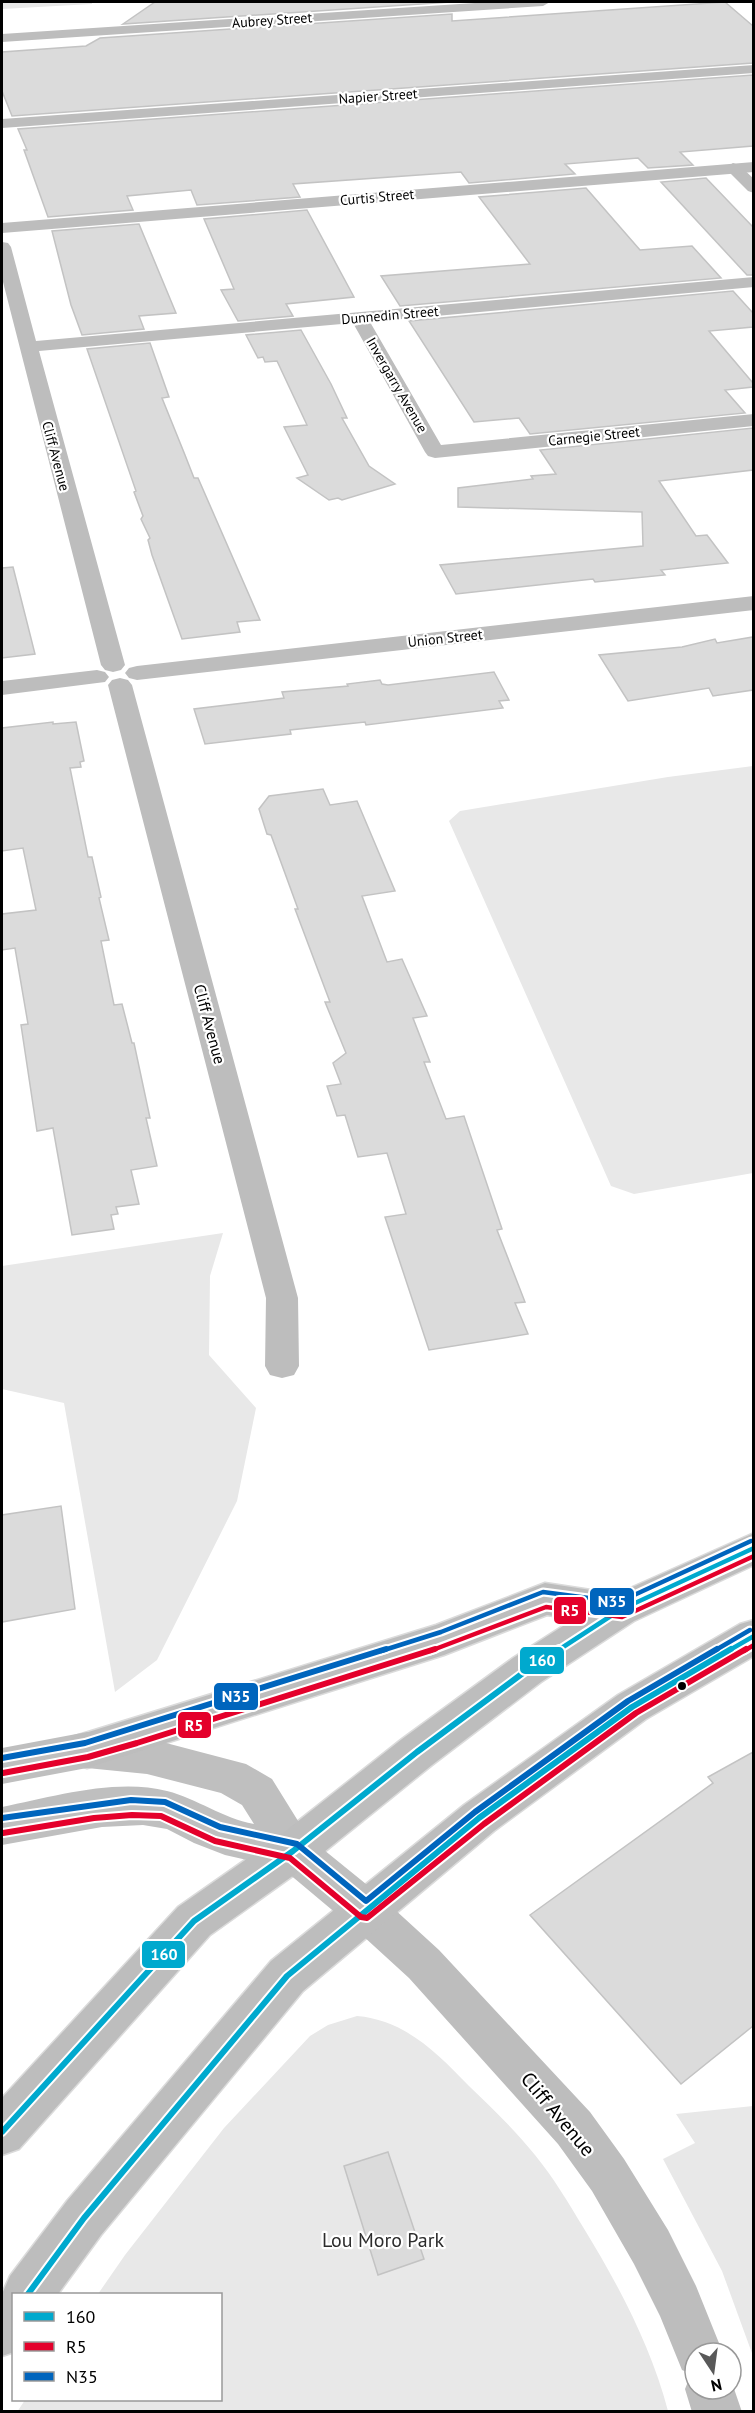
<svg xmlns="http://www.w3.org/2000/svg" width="755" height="2413" viewBox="0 0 755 2413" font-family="'PT Sans',sans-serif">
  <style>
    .green { fill: #e8e8e8 }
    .building { fill: #dbdbdb; stroke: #c3c3c3; stroke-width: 1.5 }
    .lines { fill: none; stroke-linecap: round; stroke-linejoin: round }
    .primary-casing { stroke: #dbdbdb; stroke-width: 3 }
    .minor { fill: #bdbdbd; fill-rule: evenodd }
    .tertiary { fill: #bdbdbd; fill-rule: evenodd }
    .secondary { fill: #bfbfbf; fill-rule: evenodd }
    .primary { fill: #bdbdbd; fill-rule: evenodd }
    .bus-1-far1-casing { stroke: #fff; stroke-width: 9 }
    .bus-1-casing { stroke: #fff; stroke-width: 10 }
    .bus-2-far1-casing { stroke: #fff; stroke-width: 9 }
    .bus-2-casing { stroke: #fff; stroke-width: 10 }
    .bus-3-far1-casing { stroke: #fff; stroke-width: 9 }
    .bus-3-casing { stroke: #fff; stroke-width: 10 }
    .bus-1-far1 { stroke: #00a9ce; stroke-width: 4.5 }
    .bus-1 { stroke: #00a9ce; stroke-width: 6 }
    .bus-2-far1 { stroke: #e4002b; stroke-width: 4.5 }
    .bus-2 { stroke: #e4002b; stroke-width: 6 }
    .bus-3-far1 { stroke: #0065bd; stroke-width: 4.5 }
    .bus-3 { stroke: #0065bd; stroke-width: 6 }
    .bus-dot { fill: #000; stroke: #fff; stroke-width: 2 }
    .labels { text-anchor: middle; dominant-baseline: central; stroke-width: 4.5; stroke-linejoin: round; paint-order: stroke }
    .far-street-label { font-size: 14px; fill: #000; stroke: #fff }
    .street-label { font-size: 16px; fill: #000; stroke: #fff }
    .near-street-label { font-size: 20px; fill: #000; stroke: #fff }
    .near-park-label { font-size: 20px; fill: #2c2c2c; stroke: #fff }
    .line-badge { stroke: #fff; stroke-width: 2 }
    .badge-label { font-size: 16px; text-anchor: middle; font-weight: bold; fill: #fff }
  </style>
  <rect width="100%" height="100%" fill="#fff"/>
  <!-- green -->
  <path class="green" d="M2,2h90v2l-90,5z
    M753,766v407l-119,21 -23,-8 -162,-365 11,-10 208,-34z
    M223,1233l-13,43 -1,79 47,53 -19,93 -80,159 -42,32 -51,-289 -62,-14v-123z
    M357,2016c48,4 80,37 112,70 23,22 46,44 66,69 18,22 33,47 48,72 35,57 68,119 85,184l-651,1 8,-12h195v-106h-122l27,-39 99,-127 86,-92 18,-11z
    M753,2106h1l-1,250 -31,-85 -59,-112 32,-16 -19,-29z"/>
  <!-- building -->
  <path class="building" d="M155,2h296l-328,22z
    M725,2l28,24v37l-741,53 -10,-25v-39l84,-6 14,-8 352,-24v7z
    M753,75v71l-73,6 13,13 -45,3 -10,-10 -73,6 10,10 -106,9 -8,-11 -168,12 7,13 -103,8 -6,-15 -64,6 6,14 -85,7 -24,-67h3l-9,-21z
    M706,178l47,49v48h-6l-86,-93z
    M586,188l54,62 52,-4 29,32 -321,28 -19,-30 149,-12 -51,-67z
    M307,210l47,87 -68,7 7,12 -55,5 -17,-31 13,-1 -30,-70z
    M139,224l37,89 -37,3 5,13 -62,6 -11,-30 -19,-74z
    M733,291l20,22v14l-44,4 44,52v4l-28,3 20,23 -215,21 -11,-16 -45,4 -65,-101z
    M301,330l30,54 16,34h-5l27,48 26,18 -53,16 -4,-2 -9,2 -32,-22 11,-3 -24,-48 23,-2 -30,-64 -12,1 -2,-5 -5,1 -12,-23z
    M150,343l19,54 -7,1 23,57 9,23h4l62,142 -23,2 3,10 -58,7 -30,-84 -4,-15 2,-2 -9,-19 2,-3 -9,-24 2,-1 -49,-142z
    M753,428v42l-94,11 37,55 11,-1 21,28 -67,7 4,5 -70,7 -2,-3 -137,15 -16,-29 203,-19 -1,-34 -184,-5v-19l75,-9 -2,-3 25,-2 -16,-24z
    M13,567l22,87 -33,4v-90z
    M753,637v53l-40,6 -4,-8 -81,13 -29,-46 83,-8 33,-8 2,4z
    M494,672l15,28 -10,1 4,7 -137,17 -1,-3 -75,8 1,4 -86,10 -11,-35 90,-11 -2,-6 66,-6 -1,-2 33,-4 2,4 6,1z
    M53,722v2l23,-2 8,39 -4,1 1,5 -11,1 18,89h4l9,40 -2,1 10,42 -8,1 13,64 8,-1 10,39h2l16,75h-4l11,48 -26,4 8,34 -23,3 2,7 -7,1 3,14 -42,6 -19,-107 -16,3 -16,-106 7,-1 -13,-76 -13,2v-36l34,-4 -13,-62 -21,3v-123z
    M323,789l7,16 27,-4 38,90 -33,5 25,66 15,-3 25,57 -14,2 17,44h-6l22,57 18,-3 38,113 -5,1 28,72 -10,1 13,31 -99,16 -44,-133 21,-3 -19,-61 -29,4 -13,-42 -8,1 -10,-30 14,-2 -8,-21 13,-10 -21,-51h5l-35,-93h3l-27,-74 -4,-1 -8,-25 10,-13z
    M61,1506l14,103 -73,13v-107z
    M753,1752v274l-72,58 -151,-169 183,-132 -5,-6z
    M388,2152l36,107 -46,16 -34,-109z"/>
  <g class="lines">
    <defs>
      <path id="primary" d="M754,1533v32l-120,56 -93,61 -109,83 -124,100 -98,70 -191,214 -17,6v-57l176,-191 100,-70 124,-98 111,-81 61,-39 -27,-4 -103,40 -357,113 -15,-5 -6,-13 6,-13 364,-112 109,-42 72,11z
        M754,1620v36l-108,63 -152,112 -191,160 -202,244 -43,59h-44v58l-12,4v-62l8,-18 57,-75 204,-240 193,-156 154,-110 122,-71z"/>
    </defs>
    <!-- primary casing -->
    <use href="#primary" class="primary-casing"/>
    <!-- minor -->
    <path class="minor" d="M490,2h60l-7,4 -541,36v-8z
      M754,65v8l-752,55v-9z
      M733,163l6,2 15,14v14l-6,-2 -23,-23z
      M2,242l6,1 3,4 25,94 718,-64v10l-384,35 71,123 313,-31v12l-319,32 -7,-2 -3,-4 -72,-129 -314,28 86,314 -4,5 -8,2 -8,-2 -4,-5 -99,-387z
      M754,596v14l-617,70 -8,-2 -4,-5 4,-5 8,-2z
      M97,670l8,2 4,5 -4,5 -103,13v-14z
      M120,678l8,2 4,5 166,613 1,68 -5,9 -12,3 -12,-3 -5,-9 1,-68 -158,-613 4,-5z
      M366,1892l15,5 58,53 151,162 34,47 44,71 28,56 27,67h-28v36h36v-9l11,32h-50l-7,-23 6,-15 -9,-4 -22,-54 -26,-52 -42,-73 -34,-47 -149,-166 -58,-53 -6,-14 6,-14z"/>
    <!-- tertiary -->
    <path class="tertiary" d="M754,162v10l-752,61v-10z"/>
    <!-- secondary -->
    <path class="secondary" d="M87,1732l60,6 99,26 26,15 36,58 74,60 6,14 -6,14 -16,6 -16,-6 -68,-57 -57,-13 -31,-12 -27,-14 -24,-4 -41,2 -100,18v-38c51,-10 113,-29 165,-16 31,8 55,27 87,33l-12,-19 -21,-12 -74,-19 -60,-6 -85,16v-36z"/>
    <!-- primary -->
    <use href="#primary" class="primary"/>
    <defs>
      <path id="bus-1-far1" d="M557,1651l63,-41 134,-62
        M728,1651l26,-15"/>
      <path id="bus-1" d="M2,2132l192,-211 99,-70 124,-99 110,-82 32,-21
        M28,2294l56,-76 203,-242 192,-158 153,-111 99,-58"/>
      <path id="bus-2-far1" d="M430,1651l116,-44 76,10 132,-61
        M744,1651l10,-6"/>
      <path id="bus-2" d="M3,1773l85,-16 49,-14 298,-94
        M3,1833l91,-15 38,-3 29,1 54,25 75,17 71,59 6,1 117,-94 152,-111 110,-64"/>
      <path id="bus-3-far1" d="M381,1651l60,-19 102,-40 76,10 132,-61
        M714,1651l36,-21"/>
      <path id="bus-3" d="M2,1758l83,-15 301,-94
        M2,1818l129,-18 34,2 55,25 77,17 69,57 109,-89 153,-111 89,-52"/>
    </defs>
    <!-- bus-1-far1 casing -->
    <use href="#bus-1-far1" class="bus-1-far1-casing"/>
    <!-- bus-1 casing -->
    <use href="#bus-1" class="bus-1-casing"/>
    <!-- bus-2-far1 casing -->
    <use href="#bus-2-far1" class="bus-2-far1-casing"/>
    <!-- bus-2 casing -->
    <use href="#bus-2" class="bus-2-casing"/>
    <!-- bus-3-far1 casing -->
    <use href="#bus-3-far1" class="bus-3-far1-casing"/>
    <!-- bus-3 casing -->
    <use href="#bus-3" class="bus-3-casing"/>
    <!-- bus-1-far1 -->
    <use href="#bus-1-far1" class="bus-1-far1"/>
    <!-- bus-1 -->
    <use href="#bus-1" class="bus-1"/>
    <!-- bus-2-far1 -->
    <use href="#bus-2-far1" class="bus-2-far1"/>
    <!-- bus-2 -->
    <use href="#bus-2" class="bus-2"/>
    <!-- bus-3-far1 -->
    <use href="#bus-3-far1" class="bus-3-far1"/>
    <!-- bus-3 -->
    <use href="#bus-3" class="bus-3"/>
  </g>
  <!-- markers -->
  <circle class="bus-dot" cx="682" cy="1686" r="5"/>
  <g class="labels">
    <!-- far-street labels -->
    <g class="far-street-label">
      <text transform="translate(272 20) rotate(-4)">Aubrey Street</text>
      <text transform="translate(378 96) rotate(-4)">Napier Street</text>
      <text transform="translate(377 197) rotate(-5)">Curtis Street</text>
      <text transform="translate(390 315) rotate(-5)">Dunnedin Street</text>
      <text transform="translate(397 385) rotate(60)">Invergarry Avenue</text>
      <text transform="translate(594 436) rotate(-6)">Carnegie Street</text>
      <text transform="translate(56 456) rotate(75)">Cliff Avenue</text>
      <text transform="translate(445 638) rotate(-6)">Union Street</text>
    </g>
    <!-- street labels -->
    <g class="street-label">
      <text transform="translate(210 1024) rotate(75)">Cliff Avenue</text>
    </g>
    <!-- near-street labels -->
    <g class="near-street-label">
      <text transform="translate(558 2114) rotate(50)">Cliff Avenue</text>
    </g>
    <!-- near-park labels -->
    <g class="near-park-label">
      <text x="383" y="2240">Lou Moro Park</text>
    </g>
  </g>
  <g class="line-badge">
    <rect x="589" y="1587" width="46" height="29" rx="6" fill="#0065bd"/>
    <rect x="553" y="1596" width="34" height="29" rx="6" fill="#e4002b"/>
    <rect x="519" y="1646" width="46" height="29" rx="6" fill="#00a9ce"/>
    <rect x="213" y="1682" width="46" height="29" rx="6" fill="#0065bd"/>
    <rect x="177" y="1711" width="35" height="28" rx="6" fill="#e4002b"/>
    <rect x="141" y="1940" width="45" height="29" rx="6" fill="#00a9ce"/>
  </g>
  <g class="badge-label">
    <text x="612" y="1607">N35</text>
    <text x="570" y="1616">R5</text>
    <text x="542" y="1666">160</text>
    <text x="236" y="1702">N35</text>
    <text x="194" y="1731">R5</text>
    <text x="164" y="1960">160</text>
  </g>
  <!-- border -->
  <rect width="755" height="2413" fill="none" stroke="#000000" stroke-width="6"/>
  <!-- legend -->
  <rect x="12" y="2293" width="210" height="108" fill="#ffffff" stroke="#999999" stroke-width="1.5"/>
  <rect x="24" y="2312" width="30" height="9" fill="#00a9ce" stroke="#999999" stroke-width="1.5"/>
  <text x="66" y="2323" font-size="18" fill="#000000">160</text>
  <rect x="24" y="2342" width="30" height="9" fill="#e4002b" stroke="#999999" stroke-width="1.5"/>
  <text x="66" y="2353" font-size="18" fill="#000000">R5</text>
  <rect x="24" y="2372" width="30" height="9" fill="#0065bd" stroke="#999999" stroke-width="1.5"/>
  <text x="66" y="2383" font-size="18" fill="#000000">N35</text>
  <!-- north arrow -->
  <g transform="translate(713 2371) rotate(167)"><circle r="28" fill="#ffffff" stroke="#999999" stroke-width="1.5"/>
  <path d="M0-4.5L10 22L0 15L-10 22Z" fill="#595959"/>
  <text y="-9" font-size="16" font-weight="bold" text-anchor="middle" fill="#000000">N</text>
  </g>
</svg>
